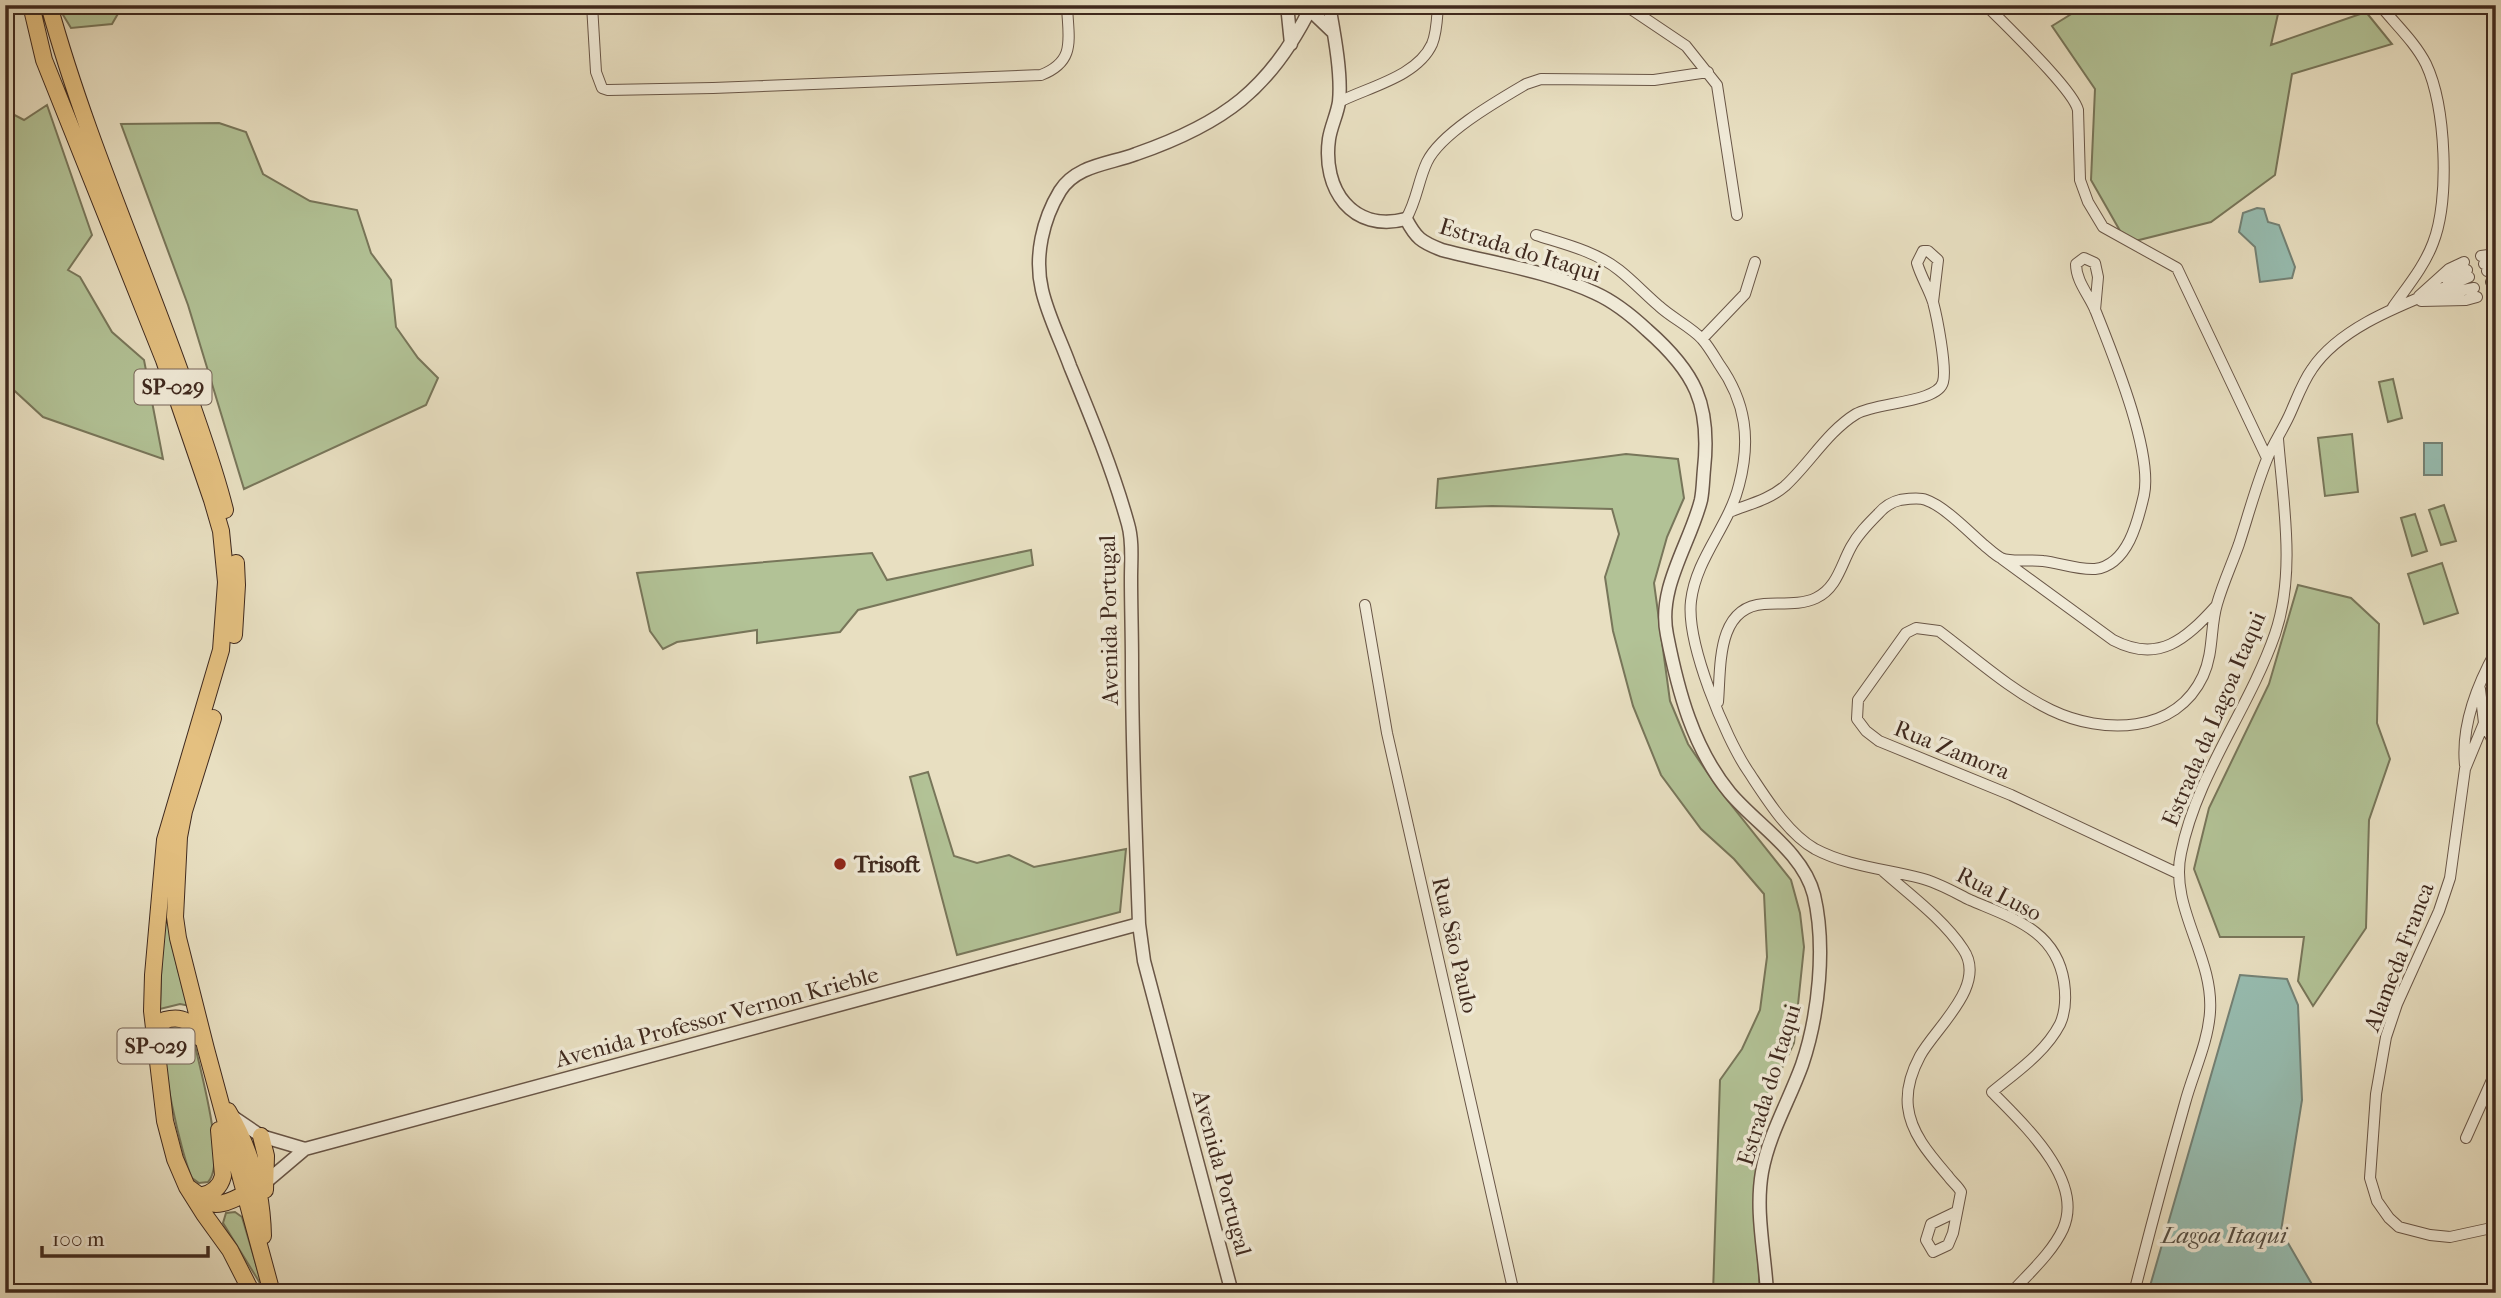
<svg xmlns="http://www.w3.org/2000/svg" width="2501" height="1298" viewBox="0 0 2501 1298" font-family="'IM FELL French Canon',serif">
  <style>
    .green { fill: #b2c296; stroke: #78765a; stroke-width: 2 }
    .water { fill: #97bdb1; stroke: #748276; stroke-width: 2 }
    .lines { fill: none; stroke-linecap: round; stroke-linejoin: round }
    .minor-casing { stroke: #695647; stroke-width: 12 }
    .tertiary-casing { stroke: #695647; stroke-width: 15 }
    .trunk-casing { stroke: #3f291e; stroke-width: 18 }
    .minor { stroke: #f0ead7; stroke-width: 10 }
    .tertiary { stroke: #f0ead7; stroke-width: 12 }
    .trunk { stroke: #e4c080; stroke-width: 16 }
    .poi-dot { fill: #8f2418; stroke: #f0ead7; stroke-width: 2.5 }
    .labels { text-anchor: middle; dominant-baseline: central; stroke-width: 7; stroke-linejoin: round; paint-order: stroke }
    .shield { fill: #f0ead7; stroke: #746356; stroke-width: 2 }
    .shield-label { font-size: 21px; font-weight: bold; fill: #3f291e }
    .street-label { font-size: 23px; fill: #3f291e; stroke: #f0ead7 }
    .poi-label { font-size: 23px; font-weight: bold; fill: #3f291e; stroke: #f0ead7; text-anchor: start }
    .water-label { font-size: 24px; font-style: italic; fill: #554e43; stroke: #f0ead7 }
  </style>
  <rect width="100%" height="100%" fill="#e8dfc1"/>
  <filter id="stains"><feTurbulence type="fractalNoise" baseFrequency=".00286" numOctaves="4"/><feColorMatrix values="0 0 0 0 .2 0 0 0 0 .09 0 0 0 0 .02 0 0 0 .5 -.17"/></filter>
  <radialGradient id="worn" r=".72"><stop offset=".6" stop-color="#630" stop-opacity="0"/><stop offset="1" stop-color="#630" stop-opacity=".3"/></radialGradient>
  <!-- green -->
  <path class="green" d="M57,5h66l-11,19 -41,4z
    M2086,5h194l-9,40 95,-33 26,32 -100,30 -17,101 -64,47 -84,21 -36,-63 4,-91 -43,-63z
    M47,105l45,130 -24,35 12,7 32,55 32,28 19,99 -120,-42 -38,-35v-272l19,10z
    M219,123l27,9 17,42 47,27 47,9 14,43 20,27 5,47 22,31 20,20 -12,27 -182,84 -56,-184 -67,-181z
    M2393,379l9,39 -14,4 -9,-40z
    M2352,434l6,58 -33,4 -7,-58z
    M1626,454l52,5 6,39 -17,39 -13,46 16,118 18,43 29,43 74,93 9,33 4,34 -10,96 -32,67 -7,97 5,86h-47l7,-213 22,-31 18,-39 7,-53 -3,-63 -30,-35 -33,-30 -40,-54 -28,-69 -20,-75 -8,-54 14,-43 -7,-25 -120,-3 -56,2 2,-29z
    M2444,505l12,36 -15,4 -12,-35z
    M2415,514l12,37 -15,5 -11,-38z
    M1031,550l2,15 -175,45 -18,22 -83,11v-13l-80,12 -14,7 -13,-18 -13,-58 235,-20 15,27z
    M2442,563l16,50 -34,11 -16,-50z
    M2298,585l53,13 28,26 -2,99 13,36 -21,61 -3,108 -53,78 -15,-25 6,-44h-84l-26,-68 15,-61 60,-124z
    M928,772l26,84 23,7 32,-8 25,12 92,-18 -6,63 -163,43 -47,-178z
    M163,914l6,12 9,44 12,36 -10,-2 -20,5z
    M178,1024l8,4 8,13c6,29 33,121 14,141l-9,1 -7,-5c-10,-20 -34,-125 -27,-144 2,-5 8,-8 13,-10z
    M235,1212l7,5 21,71 -40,-65 3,-10z"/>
  <!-- water -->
  <path class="water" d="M2257,208l7,1 4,13 11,3 16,42 -3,11 -32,4 -5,-35 -16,-15 4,-19z
    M2424,443h18v32h-18z
    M2240,975l47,4 11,26 4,95 -21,131 36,62h-169z"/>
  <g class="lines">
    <defs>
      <path id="minor" d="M592,5l4,67 6,16 6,2 105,-2 328,-13c36,-14 27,-37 26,-70
        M1625,5l61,41 31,39 20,130
        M1986,5c19,20 87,84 92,105l2,70 8,22 15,25 74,41 90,190
        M2380,5c15,19 35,37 46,59 20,42 24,136 7,179 -9,24 -26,44 -40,64
        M1339,102c29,-15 78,-25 93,-58 5,-12 5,-26 6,-39
        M1406,219c11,-19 12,-38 21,-57 14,-29 70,-61 99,-78l15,-5 113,1 54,-8
        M1536,235c28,9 59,16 83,35 14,11 26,24 40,36 13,12 32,21 43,33 7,8 12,17 17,25 27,38 32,76 20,121 -10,41 -43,73 -48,116 -5,42 34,136 57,170 18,27 39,62 67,78 32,17 70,20 105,29 17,4 34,14 50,22 42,18 86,30 94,82 2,14 2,29 -4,42 -15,29 -44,48 -68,68 31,32 93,88 71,137 -11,24 -35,45 -52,64
        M2481,256l15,-2
        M2484,264l12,-2
        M2487,271l9,-2
        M2447,280l20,-10
        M2491,282l5,-2
        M2494,291l2,-1
        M2438,295l36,-7
        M2419,296l30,-27 15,-7
        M2421,301l45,-1 11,-3
        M1702,339l43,-45 10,-32
        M1732,511c18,-7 38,-12 53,-25 24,-22 43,-55 71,-72 20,-12 82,-11 87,-32 4,-14 -6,-65 -10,-80 -4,-13 -12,-25 -16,-39l6,-12h5l10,9 -5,42
        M2002,559l111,81c46,24 73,-1 103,-34
        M1365,605l22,128 127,560
        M2480,689l4,34 11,22
        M1718,702c3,-35 -2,-95 46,-98 17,-1 38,1 52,-6 21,-10 25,-33 35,-51 7,-13 17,-23 27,-33 6,-7 13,-12 22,-14 7,-1 19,-3 26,0 18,6 43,32 58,45 5,4 11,10 17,13 11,5 29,1 42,3 17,2 34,9 52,8 33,-4 43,-48 49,-74 9,-43 -31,-140 -48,-183 -6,-16 -20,-30 -20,-48l8,-6 11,5 3,14 -3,33
        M2484,723l-19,46 -15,109 -11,33 -42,93 -11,33 -10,57 -6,84 7,23 12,17 10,9 31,8 20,2 46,-10
        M2465,765c-4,-40 12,-80 31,-114
        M1883,871c27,24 60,48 80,78 25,36 -27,78 -43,107 -8,15 -14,34 -12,51 3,27 23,49 40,69 4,6 10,10 13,16l-8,41 -5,12 -15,7 -7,-12 5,-16 25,-12
        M2177,873l-166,-78 -132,-54 -13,-10 -9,-12 1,-19 48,-67 10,-5 23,3c36,27 71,59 112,79 52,25 125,24 152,-34 11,-24 7,-49 14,-72 6,-21 15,-40 22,-60 9,-28 17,-58 28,-85 6,-15 15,-28 22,-43 7,-15 13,-33 23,-47 32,-48 108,-70 157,-92
        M2466,1138l30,-67
        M2134,1293c16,-63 33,-127 51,-190 8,-30 23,-60 25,-91 4,-56 -41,-104 -29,-159 16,-79 68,-144 94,-219 21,-61 8,-132 3,-195"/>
      <path id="tertiary" d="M1287,5l4,39
        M1298,5l12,5 23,22
        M1329,5c5,28 13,69 10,97 -2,13 -8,24 -10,37 -7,50 23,94 77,80 10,19 15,23 36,31 50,13 106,21 153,43 20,9 36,22 52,37 48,42 64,74 57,139 -1,10 -1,21 -3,31 -11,44 -44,88 -34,135 11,56 26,113 63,158 27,32 73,59 84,102 12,51 5,120 -12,170 -13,36 -33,69 -40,107 -7,40 3,81 5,121
        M233,1117l28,19 44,13
        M266,1182l39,-33 834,-225
        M1232,1293l-88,-332 -5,-37c-3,-86 -7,-173 -7,-260 0,-29 -1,-58 -1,-86 0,-18 2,-37 -3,-54 -15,-54 -37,-107 -58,-158 -9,-25 -22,-50 -28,-76 -8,-34 1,-71 18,-99 16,-26 50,-27 76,-37 87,-30 135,-65 176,-149"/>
      <path id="trunk" d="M31,5l13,55 120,300 48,140 9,31 5,51 -5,68 -56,190 -12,135 -1,36 13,110 10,38 12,28 17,27 26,36 22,43
        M49,5c36,131 92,255 137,383 14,41 29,81 39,122
        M234,635l3,-50 -1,-22
        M213,718l-29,93 -5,26 -4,80 3,21 28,111 66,244
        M154,1035l11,-15c18,-5 26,2 35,18
        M228,1111c23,39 34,79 35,125
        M261,1136l5,20 -1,34
        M189,1188l11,8c12,-2 20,-8 23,-20l-4,-46
        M200,1196c14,18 38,1 54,-7"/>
    </defs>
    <!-- minor casing -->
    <use href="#minor" class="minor-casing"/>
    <!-- tertiary casing -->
    <use href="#tertiary" class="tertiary-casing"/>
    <!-- trunk casing -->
    <use href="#trunk" class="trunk-casing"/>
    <!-- minor -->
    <use href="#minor" class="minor"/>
    <!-- tertiary -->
    <use href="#tertiary" class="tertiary"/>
    <!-- trunk -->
    <use href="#trunk" class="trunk"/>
  </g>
  <!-- markers -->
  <circle class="poi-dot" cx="840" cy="864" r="7"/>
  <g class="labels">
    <!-- shield labels -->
    <g class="shield">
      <rect x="134.5" y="369.5" width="77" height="35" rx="5"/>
      <rect x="117.5" y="1028.5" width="77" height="35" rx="5"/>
    </g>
    <g class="shield-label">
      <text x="173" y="387">SP-029</text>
      <text x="156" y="1046">SP-029</text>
    </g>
    <!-- street labels -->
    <g class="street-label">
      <text transform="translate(1520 250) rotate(17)">Estrada do Itaqui</text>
      <text transform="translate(1109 620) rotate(-91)">Avenida Portugal</text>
      <text transform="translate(2214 719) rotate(-67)">Estrada da Lagoa Itaqui</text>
      <text transform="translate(1952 750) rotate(22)">Rua Zamora</text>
      <text transform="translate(1999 894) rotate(27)">Rua Luso</text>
      <text transform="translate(1455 945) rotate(77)">Rua São Paulo</text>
      <text transform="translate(2399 957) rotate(-69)">Alameda Franca</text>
      <text transform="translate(717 1017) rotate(-15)">Avenida Professor Vernon Krieble</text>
      <text transform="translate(1769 1085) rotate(-73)">Estrada do Itaqui</text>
      <text transform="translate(1222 1173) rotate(75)">Avenida Portugal</text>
    </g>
    <!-- poi labels -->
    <g class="poi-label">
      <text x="854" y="864">Trisoft</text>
    </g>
    <!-- water labels -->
    <g class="water-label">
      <text x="2224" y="1235">Lagoa Itaqui</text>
    </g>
  </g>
  <!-- margin -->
  <rect width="2501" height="1298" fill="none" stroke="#e8dfc1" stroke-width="28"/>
  <rect x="7" y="7" width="2487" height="1284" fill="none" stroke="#3f291e" stroke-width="3.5"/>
  <rect x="14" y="14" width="2473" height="1270" fill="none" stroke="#3f291e" stroke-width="2"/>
  <!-- scale -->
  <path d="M42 1246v10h166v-10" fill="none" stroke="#3f291e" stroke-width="3.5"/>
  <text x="52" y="1246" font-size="21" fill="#3f291e" stroke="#f0ead7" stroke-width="5" paint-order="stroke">100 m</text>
  <rect width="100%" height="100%" filter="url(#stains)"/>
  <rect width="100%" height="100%" fill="url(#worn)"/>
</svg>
